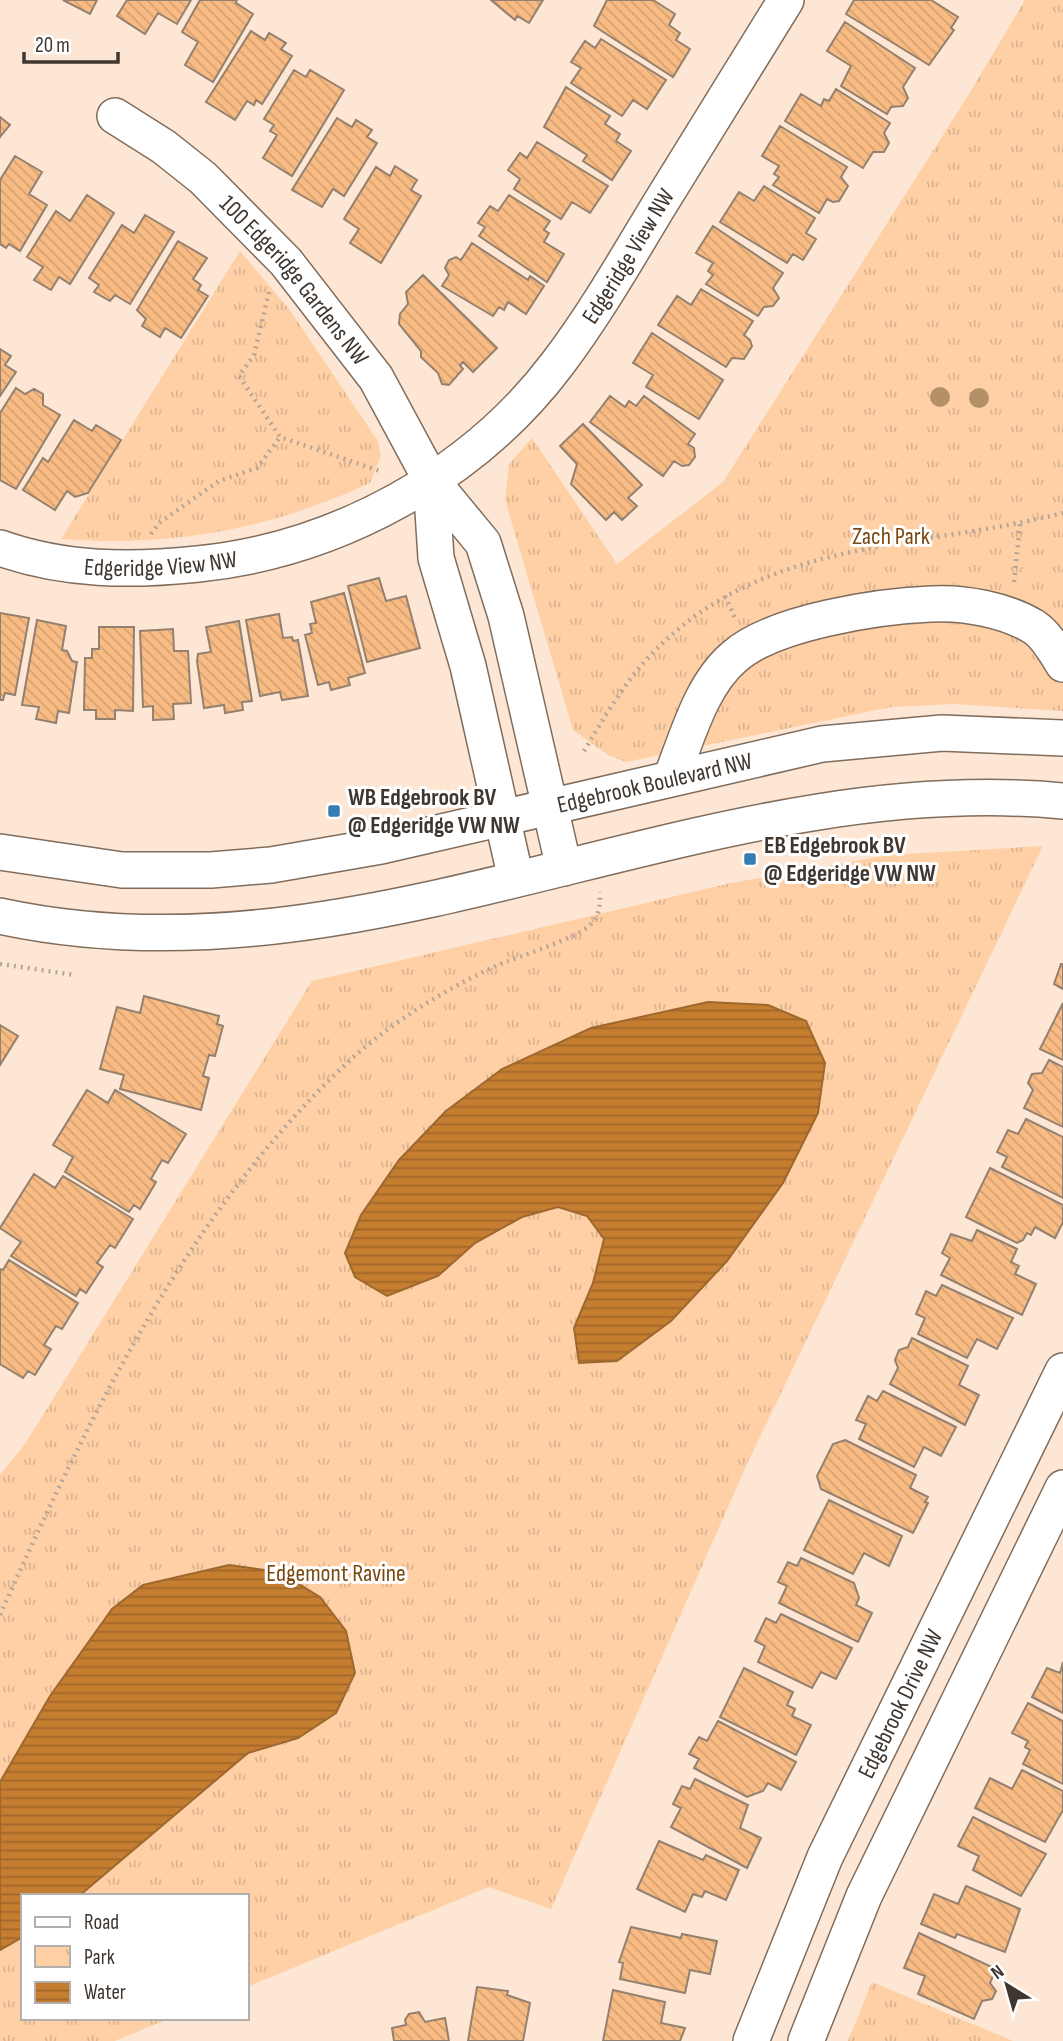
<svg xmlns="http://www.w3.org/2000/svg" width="1063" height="2041" viewBox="0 0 1063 2041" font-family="'Sofia Sans Condensed',sans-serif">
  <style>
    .park { fill: url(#park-tufts) }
    .water { fill: url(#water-rules); stroke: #9d6830; stroke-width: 2 }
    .building { fill: url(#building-back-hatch); stroke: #94806f; stroke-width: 2 }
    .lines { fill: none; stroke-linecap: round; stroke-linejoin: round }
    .minor-casing { stroke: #806d5d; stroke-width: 38 }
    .path { stroke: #b6a596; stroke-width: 4.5; stroke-dasharray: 2 5; stroke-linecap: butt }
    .minor { stroke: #fff; stroke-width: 35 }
    .tree { fill: #b49069 }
    .poi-dot { fill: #347cb1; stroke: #fff; stroke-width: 2.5 }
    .labels { text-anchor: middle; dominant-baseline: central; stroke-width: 6; stroke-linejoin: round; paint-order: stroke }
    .street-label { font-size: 24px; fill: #3f362f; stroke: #fff }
    .park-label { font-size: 24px; fill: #794811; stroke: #fff }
    .poi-label { font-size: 24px; font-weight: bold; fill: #3f362f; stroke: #fff; text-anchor: start }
  </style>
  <defs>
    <pattern id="park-tufts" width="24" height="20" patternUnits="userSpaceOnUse" patternTransform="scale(1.75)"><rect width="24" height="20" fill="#ffd0a6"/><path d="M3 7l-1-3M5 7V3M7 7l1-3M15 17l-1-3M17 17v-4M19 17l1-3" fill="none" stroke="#dcb38f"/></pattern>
    <pattern id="water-rules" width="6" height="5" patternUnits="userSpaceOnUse" patternTransform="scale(1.75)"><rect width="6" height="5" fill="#c57d30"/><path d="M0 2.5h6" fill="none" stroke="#a16729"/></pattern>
    <pattern id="building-back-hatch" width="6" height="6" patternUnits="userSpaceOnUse" patternTransform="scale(1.75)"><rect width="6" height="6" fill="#f8bb83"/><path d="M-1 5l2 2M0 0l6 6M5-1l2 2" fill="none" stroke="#d6a171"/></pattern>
  </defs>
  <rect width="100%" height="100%" fill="#fde7d4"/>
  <!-- park -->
  <path class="park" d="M1025,0h38v711l-108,-7 -64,3 -265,55 -18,-7 -35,-25 -68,-230 4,-36 23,-26 85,126 106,-82 246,-388z
    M240,251l49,58 89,132 3,15 -11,27c-101,47 -198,64 -309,56z
    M1043,846l-296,618 -196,445 -62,-22 -242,100v-91h-224v122h147l-55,23h-115v-566l25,-31 287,-463 419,-98 158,-28z
    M872,1982l139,58 1,1h-164z"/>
  <!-- water -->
  <path class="water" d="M708,1002l60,3 38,16 19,42 -7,50 -35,70 -56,78 -56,60 -54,40 -38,2 -5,-35 19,-45 11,-44 -17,-23 -29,-9 -36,10 -47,26 -37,33 -51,20 -32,-19 -10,-24 16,-38 38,-55 47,-49 56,-42 89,-41z
    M229,1565l50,7 41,25 26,34 9,42 -19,40 -38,25 -50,15 -169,143h-56v41l-23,13v-168l50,-86 62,-87 31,-24z"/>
  <!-- building -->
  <path class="building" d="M63,0h34l-7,14z
    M127,0h64l-14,24 -19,-11 -13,21 -28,-18z
    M200,0h37l-1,3 17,11 -40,68 -28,-17 13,-23 -16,-10z
    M491,0h52l-14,23 -12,-7 -2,4z
    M607,0h46l22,14 -6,11 11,8 -4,7 14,9 -17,28 -79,-51z
    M854,0h77l27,17 -7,11 3,2 -25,35 -83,-51z
    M845,22l70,46 -12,19 5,11 -5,8 -12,1 -4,7 -46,-28 10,-20 -24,-15z
    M251,31l14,9 4,-7 17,10 -5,6 11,7 -30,48 -6,-4 -2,5 -7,-4 -12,19 -29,-18z
    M601,39l65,41 -19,29 -14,-9 -11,16 -51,-33 10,-15 -10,-6 14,-21 10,7z
    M294,70l12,7 4,-7 34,20 -52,86 -29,-18 14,-23 -7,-4 4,-6 -10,-6z
    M566,87l44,29 -5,8 15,10 -4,7 15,10 -19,29 -29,-19 4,-6 -43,-28z
    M836,89l54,34 -6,10 5,10 -5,9h-11l-10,16 -78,-47 16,-27 20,12 3,-7 5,2z
    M0,117l10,8 -10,12z
    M337,118l15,9 4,-7 16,10 -5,7 10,6 -33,53 -11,-7 -11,18 -30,-17z
    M780,126l67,41 -6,10 7,9 -9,15 -6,1 -6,-3 -8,14 -46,-28 6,-8 -5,-3 5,-8 -17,-10z
    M537,142l71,44 -18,27 -18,-11 -11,17 -47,-30 6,-10 -12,-9 12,-17 7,5z
    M15,156l27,16 -13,22 18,11 -27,46 -11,-7 -3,4 -6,-4v-64z
    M395,166l22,14 -6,10 10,6 -40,67 -31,-20 9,-14 -15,-10 32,-52 14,9z
    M764,186l51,32 -9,15 10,6 -13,21 -10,-6 -6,9 -67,-41 19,-30 15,9z
    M87,195l27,18 -44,71 -11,-7 -8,13 -17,-10 9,-13 -16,-10 29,-46 14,10z
    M509,195l41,26 -6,9 5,3 -5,9 20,12 -17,28 -68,-46 6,-9 -7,-4 12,-17 8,5z
    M145,215l29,17 -44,72 -15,-9 -5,6 -16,-9 5,-7 -10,-7 33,-53 12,8z
    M713,226l70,47 -10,15 6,10 -6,8 -9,1 -6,9 -52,-32 7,-9 -5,-4 5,-8 -17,-10z
    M178,241l29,17 -14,21 8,6 -3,5 10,6 -27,42 -16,-10 -5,9 -18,-11 4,-7 -9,-9z
    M472,243l56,37 2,-4 14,10 -18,28 -18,-12 -4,8 -5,-3 -6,9 -51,-30 7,-11 -4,-7 4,-8 7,-3 5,3z
    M423,275l74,73 -24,24 -10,-10 -3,3 3,4 -14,16 -7,-1 -4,-11 -17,-16v-6l-22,-27 1,-10 8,-10 -2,-12z
    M701,289l52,32 -9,14 6,5 2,6 -8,13 -12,-1 -6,9 -68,-42 19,-29 14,9z
    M652,333l71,47 -24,39 -53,-32 7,-12 -20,-12z
    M0,349l11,7 -6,9 11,7 -16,24z
    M16,388l9,6 9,-5 9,5v11l17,10 -44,74 -16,-9v-67z
    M610,396l15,11 4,-6 7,5 8,-10 51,38 -7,10 6,4 1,9 -6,8 -7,1 -8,-5 -11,15 -73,-54z
    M74,420l18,11 4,-6 25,15 -33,53 -13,4 -8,-6 -12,19 -32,-20 20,-32 5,4z
    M583,424l59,61 -14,13 9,8 -15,14 -8,-8 -8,8 -35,-36 6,-20 -17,-18z
    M379,578l7,23 20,-5 14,52 -53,14 -19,-76z
    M344,593l21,80 -17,5 2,7 -19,5 -2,-8 -11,3 -13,-50 7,-2 -2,-9 6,-1 -5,-21z
    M0,613l29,5 -14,77 -10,-2 -2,7h-3z
    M279,614l4,24 9,-1 1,4 5,-1 10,56 -26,4 -2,-8 -20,4 -14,-76z
    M37,620l29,6 -4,24 5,1 5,10 5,1 -8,51 -11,-2 -2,12 -20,-4 3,-12 -17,-2z
    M239,621l13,80 -10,1 1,8 -18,3 -1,-8 -20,3 -7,-47 1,-7 13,-2 -5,-25z
    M99,627h35l-1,84 -18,-1v9h-19v-9h-12l1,-52h7v-9h7z
    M173,629l1,22h14l3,52 -18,1 1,15 -21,1v-14l-10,1 -3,-76z
    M1061,964h2v25l-9,-5z
    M144,996l75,20 -2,8 6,2 -8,30 -6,-1 -6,21 6,2 -8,32 -81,-21 4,-14 -24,-6 17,-62 23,6z
    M1063,1003v57l-23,-11z
    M0,1025l18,11 -18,29z
    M1049,1060l14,7v60l-39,-19 9,-18 -5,-7 4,-9 10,-1z
    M87,1090l21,13 7,-13 71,44 -18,29 -6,-3 -11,19 5,3 -16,27 -6,-4 -5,7 -64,-40 8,-15 -20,-12z
    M1026,1119l37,18v61l-61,-31 5,-10 -10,-5 11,-22 10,4z
    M990,1168l73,37v17l-8,16 -20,-11 -4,8 -4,-2 -4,7 -6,3 -51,-26z
    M34,1174l21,14 8,-12 70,43 -18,29 -5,-3 -13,18 6,4 -17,26 -6,-4 -4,7 -65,-40 10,-14 -21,-14z
    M977,1230l40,19 -6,13 8,4 -4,8 21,10 -14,31 -81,-40 9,-17 -8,-5 9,-19 21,7z
    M9,1260l69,43 -16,26 -6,-3 -12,19 7,4 -16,26 -7,-4 -5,7 -23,-14v-95l3,1z
    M942,1285l71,33 -16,31 -20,-10 -10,19 -49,-24 7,-16 -9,-4 10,-23 10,5z
    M912,1338l56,28 -9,19 20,10 -14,30 -75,-41 8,-16 -3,-8 4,-10 9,-3z
    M883,1391l73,36 -15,29 -17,-9 -10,20 -55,-28 7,-15 -10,-4 12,-24 9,5z
    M845,1440l71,35 -6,13 18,9 -3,5 3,1 -15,30 -92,-44 -4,-13 16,-32z
    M829,1500l73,36 -13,30 -25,-13 -11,21 -49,-24z
    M801,1558l53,25 5,15 -3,7 16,8 -14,29 -79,-39 8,-17 -9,-4 10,-20 9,4z
    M781,1614l71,34 -16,31 -15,-7 -9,16 -54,-26 7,-16 -10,-5 11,-23 10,5z
    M1063,1662v51l-31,-16 15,-29 13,5z
    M744,1668l49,24 -6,13 8,4 -3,7 19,9 -15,30 -76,-38z
    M1028,1703l35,18v63l-40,-20 7,-14 -5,-3 3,-6 -16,-8z
    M718,1721l78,41 -15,28 -13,-7 -5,8 -16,6 -53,-29 5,-9 -10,-5 10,-17 8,4z
    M1022,1770l41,21v19l-18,32 -70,-34 15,-30 22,11z
    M695,1779l53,26 -8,23 21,10 -14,30 -76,-41 10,-19 -8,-4 9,-18 8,3z
    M973,1817l73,37 -25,42 -48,-26 6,-14 -21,-10z
    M659,1841l44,19 3,-5 33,15 -13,30 -21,-9 -3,6 -9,-3 -8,18 -48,-23z
    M966,1886l54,23 -15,43 -48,-18 -2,4 -34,-14 13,-30 24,10z
    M631,1927l50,11 1,-4 35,7 -7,33 -20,-4 -5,23 -65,-14 3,-16 -4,-1z
    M919,1933l77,36 -6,14 6,8 -4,8 -10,2 -8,18 -56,-25 7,-18 -21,-8z
    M477,1987l31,4 -1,4 23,8 -7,38h-55z
    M613,1990l52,12 -4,21 24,5 -5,13h-77z
    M419,2012l6,10 20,-4 4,23h-55l-2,-13 14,-3 -1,-5 4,-6z"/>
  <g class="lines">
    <defs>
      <g id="minor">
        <path id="s1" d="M115,116l49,31 39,31 83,84 90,116 55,102 52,63 23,73 58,252"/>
        <path d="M431,480l5,78 32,108 48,213"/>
        <path id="s2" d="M0,548c65,23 131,23 198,16 139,-14 276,-89 360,-201 37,-49 68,-103 100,-156 43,-69 85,-138 128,-207"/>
        <path d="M671,778c16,-39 29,-92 63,-121 39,-35 145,-51 197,-53 33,-2 75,6 103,23 12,8 22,25 29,37"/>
        <path id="s3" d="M0,852l122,18h89l60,-5 110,-19 441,-102 120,-11 121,5"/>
        <path d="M0,916c366,79 701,-149 1063,-115"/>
        <path id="s4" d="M751,2041l74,-184 238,-486"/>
        <path d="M806,2041l58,-145 199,-408"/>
      </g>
    </defs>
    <!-- minor casing -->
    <use href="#minor" class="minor-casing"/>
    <!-- path -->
    <path class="path" d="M269,292l-15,63 -15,21 41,61 103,35
      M151,534l8,-11 60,-42 38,-13 23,-31
      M1014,582l6,-58
      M725,596l10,22
      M584,751c19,-31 38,-65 63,-92 113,-123 268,-108 416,-146
      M0,964l75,11
      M0,1615c89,-198 186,-401 347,-552 42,-39 98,-74 151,-98 19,-8 80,-27 92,-40 10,-10 10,-19 10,-33"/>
    <!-- minor -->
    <use href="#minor" class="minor"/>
  </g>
  <!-- trees -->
  <g class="tree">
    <circle cx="940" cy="397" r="10"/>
    <circle cx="979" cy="398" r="10"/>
  </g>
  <!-- markers -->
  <g class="poi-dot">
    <rect x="327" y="804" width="14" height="14" rx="3.5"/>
    <rect x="743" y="852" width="14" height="14" rx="3.5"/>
  </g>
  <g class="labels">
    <!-- street labels -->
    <g class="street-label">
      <text stroke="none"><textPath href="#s2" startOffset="752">Edgeridge View NW</textPath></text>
      <text stroke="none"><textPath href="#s1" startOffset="245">100 Edgeridge Gardens NW</textPath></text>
      <text stroke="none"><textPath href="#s2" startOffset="163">Edgeridge View NW</textPath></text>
      <text stroke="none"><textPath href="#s3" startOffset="665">Edgebrook Boulevard NW</textPath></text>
      <text stroke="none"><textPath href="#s4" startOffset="369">Edgebrook Drive NW</textPath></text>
    </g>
    <!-- park labels -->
    <g class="park-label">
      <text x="891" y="536">Zach Park</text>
      <text x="336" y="1573">Edgemont Ravine</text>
    </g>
    <!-- poi labels -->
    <g class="poi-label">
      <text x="348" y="797">WB Edgebrook BV<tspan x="348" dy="28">@ Edgeridge VW NW</tspan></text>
      <text x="764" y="845">EB Edgebrook BV<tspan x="764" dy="28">@ Edgeridge VW NW</tspan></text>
    </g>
  </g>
  <!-- legend -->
  <rect x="21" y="1894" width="228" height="126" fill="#ffffff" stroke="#b2afac" stroke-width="2"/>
  <rect x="35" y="1917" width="35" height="10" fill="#ffffff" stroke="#b2afac" stroke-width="2"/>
  <text x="84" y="1929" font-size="21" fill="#3f362f">Road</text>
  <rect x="35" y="1946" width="35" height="21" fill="url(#park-tufts)" stroke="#b2afac" stroke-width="2"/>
  <text x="84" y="1964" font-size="21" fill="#3f362f">Park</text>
  <rect x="35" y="1982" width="35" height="21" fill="url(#water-rules)" stroke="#b2afac" stroke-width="2"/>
  <text x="84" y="1999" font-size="21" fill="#3f362f">Water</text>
  <!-- north arrow -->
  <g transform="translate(1007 1985) rotate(323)" stroke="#ffffff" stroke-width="5" paint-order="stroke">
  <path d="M0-5L12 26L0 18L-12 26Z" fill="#3f362f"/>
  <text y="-10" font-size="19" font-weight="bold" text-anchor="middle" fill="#3f362f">N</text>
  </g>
  <!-- scale -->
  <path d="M24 52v10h94v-10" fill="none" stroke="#3f362f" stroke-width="3.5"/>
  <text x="35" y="52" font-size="21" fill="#3f362f" stroke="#ffffff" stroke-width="5" paint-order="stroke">20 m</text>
</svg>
